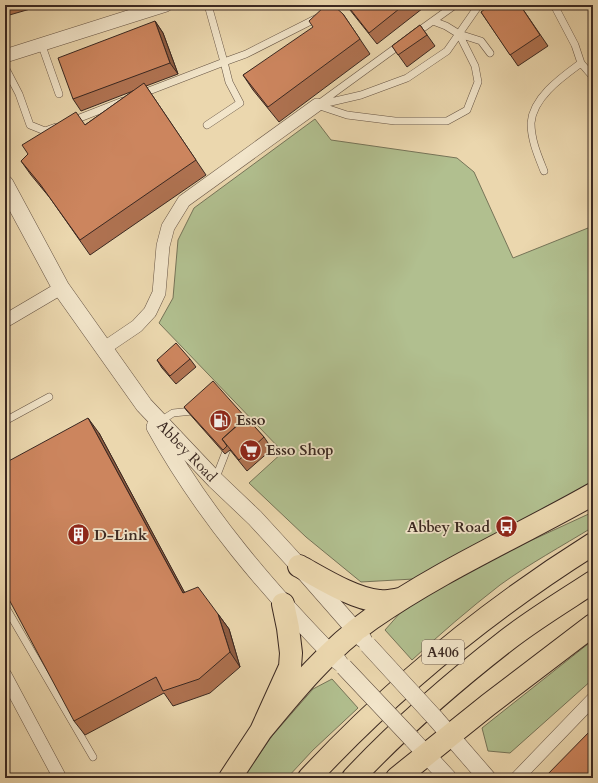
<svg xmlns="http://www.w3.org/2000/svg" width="598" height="783" viewBox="0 0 598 783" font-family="Cardo,serif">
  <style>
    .green { fill: #b1bf8f; stroke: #767458 }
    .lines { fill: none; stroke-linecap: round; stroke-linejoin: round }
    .service-casing { stroke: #665444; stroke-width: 8 }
    .minor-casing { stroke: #665444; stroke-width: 14 }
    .tertiary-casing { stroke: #665444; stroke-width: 18 }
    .trunk-casing { stroke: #3a2821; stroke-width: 24 }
    .service { stroke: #f2e5ca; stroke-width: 7 }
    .minor { stroke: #f2e5ca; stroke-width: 13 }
    .tertiary { stroke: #f2e5ca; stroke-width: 17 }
    .trunk { stroke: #ebd7ae; stroke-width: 22 }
    .tertiary-bridge-casing { stroke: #665444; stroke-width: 18; stroke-linecap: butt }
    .tertiary-bridge { stroke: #f2e5ca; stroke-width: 17 }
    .wall { fill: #af7251; stroke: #3a2821 }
    .shaded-wall { fill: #8f5d42; stroke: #3a2821 }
    .building { fill: #cc855e; stroke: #3a2821 }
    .labels { text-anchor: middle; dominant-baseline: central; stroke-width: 3.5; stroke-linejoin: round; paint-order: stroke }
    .shield { fill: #f2e5ca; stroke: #716154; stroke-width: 1 }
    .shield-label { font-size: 14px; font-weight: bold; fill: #3a2821 }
    .poi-label { font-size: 15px; font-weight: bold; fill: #3a2821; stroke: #f2e5ca; text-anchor: start }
    .street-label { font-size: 15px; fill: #3a2821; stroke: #f2e5ca }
  </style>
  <rect width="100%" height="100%" fill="#ebd7ae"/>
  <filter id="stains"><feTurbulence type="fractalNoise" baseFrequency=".005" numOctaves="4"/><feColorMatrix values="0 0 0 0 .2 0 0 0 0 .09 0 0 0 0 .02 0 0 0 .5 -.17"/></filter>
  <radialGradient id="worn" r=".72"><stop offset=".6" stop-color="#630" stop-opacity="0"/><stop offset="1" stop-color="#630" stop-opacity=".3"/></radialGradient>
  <!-- green -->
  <path class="green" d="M315,119l16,21 126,18 17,14 39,86 80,-32v268l-162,84 -70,4 -55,-45 -57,-54 34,-31 -124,-129 14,-25 5,-58 16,-32z
    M593,512v15c-31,19 -64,37 -93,58 -31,24 -60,49 -88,75l-27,-30 15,-17 38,-25 53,-29z
    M593,640v39l-83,74 -22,-2 -6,-23z
    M332,679l26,29 -45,42 -26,28h-44l29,-42 41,-47z"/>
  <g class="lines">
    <defs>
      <path id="service" d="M208,5l16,57 22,-8 71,-36
        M554,5l21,40 6,18 12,14
        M433,21l13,5 13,8 22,7 9,12
        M416,33l39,-28
        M41,43l18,51
        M5,67l14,27 11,31 15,6 11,-4
        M141,94l83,-32 5,20 11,21 -33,22
        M320,103l81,-59
        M317,105l30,10 48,6h52l20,-11 11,-28 -3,-16 -16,-32
        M318,105l43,-10 46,-17 40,-27 32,-46
        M72,121l51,-20
        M544,171c-6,-15 -13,-31 -13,-48 2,-26 31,-46 50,-60
        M5,421l44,-24
        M159,422l14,-9 20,-2 2,2
        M215,480l12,-31 -3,-3
        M5,606l88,151"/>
      <path id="minor" d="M5,56l161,-51
        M5,321l56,-33
        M103,349l34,-23 13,-14 9,-19 4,-47 5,-19 16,-26 133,-96
        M5,675l55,103
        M517,778l76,-79"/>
      <path id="tertiary" d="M5,184l56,104 83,117 71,75 40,38 44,48 64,73
        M155,427c48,87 114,164 184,235
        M435,718l52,60
        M412,739l36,39"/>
      <path id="trunk" d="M299,566c22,12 55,33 80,35 7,1 15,-1 22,-2
        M261,731c32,-39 68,-83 110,-112 70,-49 148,-83 222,-125
        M230,778l31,-47 29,-64 1,-14 -3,-25 -5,-24
        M309,778c84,-90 179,-168 284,-234
        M353,778c47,-50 100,-96 154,-138 27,-21 57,-39 86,-58
        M397,778l91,-73 105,-80"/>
    </defs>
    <!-- service casing -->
    <use href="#service" class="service-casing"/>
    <!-- minor casing -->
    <use href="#minor" class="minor-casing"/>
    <!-- tertiary casing -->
    <use href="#tertiary" class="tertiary-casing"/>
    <!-- trunk casing -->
    <use href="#trunk" class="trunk-casing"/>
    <!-- service -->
    <use href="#service" class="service"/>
    <!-- minor -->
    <use href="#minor" class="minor"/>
    <!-- tertiary -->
    <use href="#tertiary" class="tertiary"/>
    <!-- trunk -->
    <use href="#trunk" class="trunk"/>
    <defs>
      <path id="tertiary-bridge" d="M368,645l67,73
        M344,667l68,72"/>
    </defs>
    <!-- tertiary-bridge casing -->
    <use href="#tertiary-bridge" class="tertiary-bridge-casing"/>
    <!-- tertiary-bridge -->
    <use href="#tertiary-bridge" class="tertiary-bridge"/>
  </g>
  <!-- wall -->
  <path class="wall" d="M5,5h39l-38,11 -1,-2z
    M346,5h81l-50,39z
    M520,5l28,41 -30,20 -37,-54z
    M343,14l27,40 -91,68 -26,-32 -10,-15z
    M155,21l8,12 15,41 -32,12 60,89 -116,80 -40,-57 -19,-23 -10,-14 64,-36 48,-34 -52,20 -8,-12z
    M420,25l15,21 -28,21 -15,-21z
    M190,359l6,8 -20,17 -14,-16 -5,-8z
    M184,407l62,11 18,19 8,12 -25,22 -17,-21 -5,4 -38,-43z
    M99,433l85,159 34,22 11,15 11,38 -30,26 -37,13 -9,-13 -79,42 -11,-14z"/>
  <!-- shaded-wall -->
  <path class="shaded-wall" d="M155,21l8,12 15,41 -8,-11z
    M88,418l11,15 94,175 -10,-15z
    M218,614l11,15 11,38 -10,-15z"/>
  <!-- building -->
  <path class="building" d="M326,5h7l10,9 17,25 -92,68 -25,-32 70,-48 -4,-6z
    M347,5h57l-35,28z
    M490,5h30l20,30 -30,20 -29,-43z
    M155,21l15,42 -97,36 -15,-41z
    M420,25l7,10 -29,20 -6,-9z
    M144,83l52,77 -116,80 -40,-56 -19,-23 7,-7 -6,-9 54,-33 9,13z
    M176,343l14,16 -20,17 -13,-16z
    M213,381l33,37 -24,21 5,7 -4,4 -39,-43z
    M246,417l18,20 -25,23 -17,-21z
    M88,418l95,175 15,-6 20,27 12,38 -31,27 -36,12 -7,-14 -82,44 -69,-129v-129z
    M593,728v50h-49z"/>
  <!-- icons -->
  <defs>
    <symbol id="fuel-disc" viewBox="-11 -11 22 22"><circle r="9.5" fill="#8f2418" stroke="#f2e5ca"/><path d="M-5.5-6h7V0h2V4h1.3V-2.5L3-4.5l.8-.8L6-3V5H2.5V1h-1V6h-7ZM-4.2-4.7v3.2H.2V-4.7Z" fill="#fff"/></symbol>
    <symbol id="supermarket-disc" viewBox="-11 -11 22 22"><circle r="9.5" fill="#8f2418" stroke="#f2e5ca"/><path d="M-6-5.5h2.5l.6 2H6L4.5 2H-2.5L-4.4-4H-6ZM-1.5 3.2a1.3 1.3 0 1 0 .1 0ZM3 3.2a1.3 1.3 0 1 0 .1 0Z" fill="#fff"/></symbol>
    <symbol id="bus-disc" viewBox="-11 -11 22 22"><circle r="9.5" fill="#8f2418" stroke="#f2e5ca"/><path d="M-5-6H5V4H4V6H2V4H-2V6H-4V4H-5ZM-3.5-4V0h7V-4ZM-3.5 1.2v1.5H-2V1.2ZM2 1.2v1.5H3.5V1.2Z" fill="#fff"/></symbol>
    <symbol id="building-disc" viewBox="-11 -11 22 22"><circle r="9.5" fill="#8f2418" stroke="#f2e5ca"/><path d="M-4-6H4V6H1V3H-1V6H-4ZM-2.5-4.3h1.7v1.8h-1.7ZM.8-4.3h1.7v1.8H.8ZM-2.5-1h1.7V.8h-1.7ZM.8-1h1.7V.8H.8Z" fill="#fff"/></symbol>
  </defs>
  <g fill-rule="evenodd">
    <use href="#fuel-disc" x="208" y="408" width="25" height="25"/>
    <use href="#supermarket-disc" x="238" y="438" width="25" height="25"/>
    <use href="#bus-disc" x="494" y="514" width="25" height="25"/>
    <use href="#building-disc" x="66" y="522" width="25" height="25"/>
  </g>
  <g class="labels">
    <!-- shield labels -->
    <rect class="shield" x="422" y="640" width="42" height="24" rx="3"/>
    <g class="shield-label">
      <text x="443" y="652">A406</text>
    </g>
    <!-- poi labels -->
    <g class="poi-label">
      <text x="236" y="420">Esso</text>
      <text x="266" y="450">Esso Shop</text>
      <text x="490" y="527" text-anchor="end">Abbey Road</text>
      <text x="94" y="535">D-Link</text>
    </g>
    <!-- street labels -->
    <g class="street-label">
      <text transform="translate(187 451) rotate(46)">Abbey Road</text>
    </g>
  </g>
  <!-- margin -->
  <rect width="598" height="783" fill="none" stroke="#ebd7ae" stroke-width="20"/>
  <rect x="6" y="6" width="586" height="771" fill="none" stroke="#3a2821" stroke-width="2"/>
  <rect x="10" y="10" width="578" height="763" fill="none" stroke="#3a2821"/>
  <rect width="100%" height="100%" filter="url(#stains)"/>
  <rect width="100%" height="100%" fill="url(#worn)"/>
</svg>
